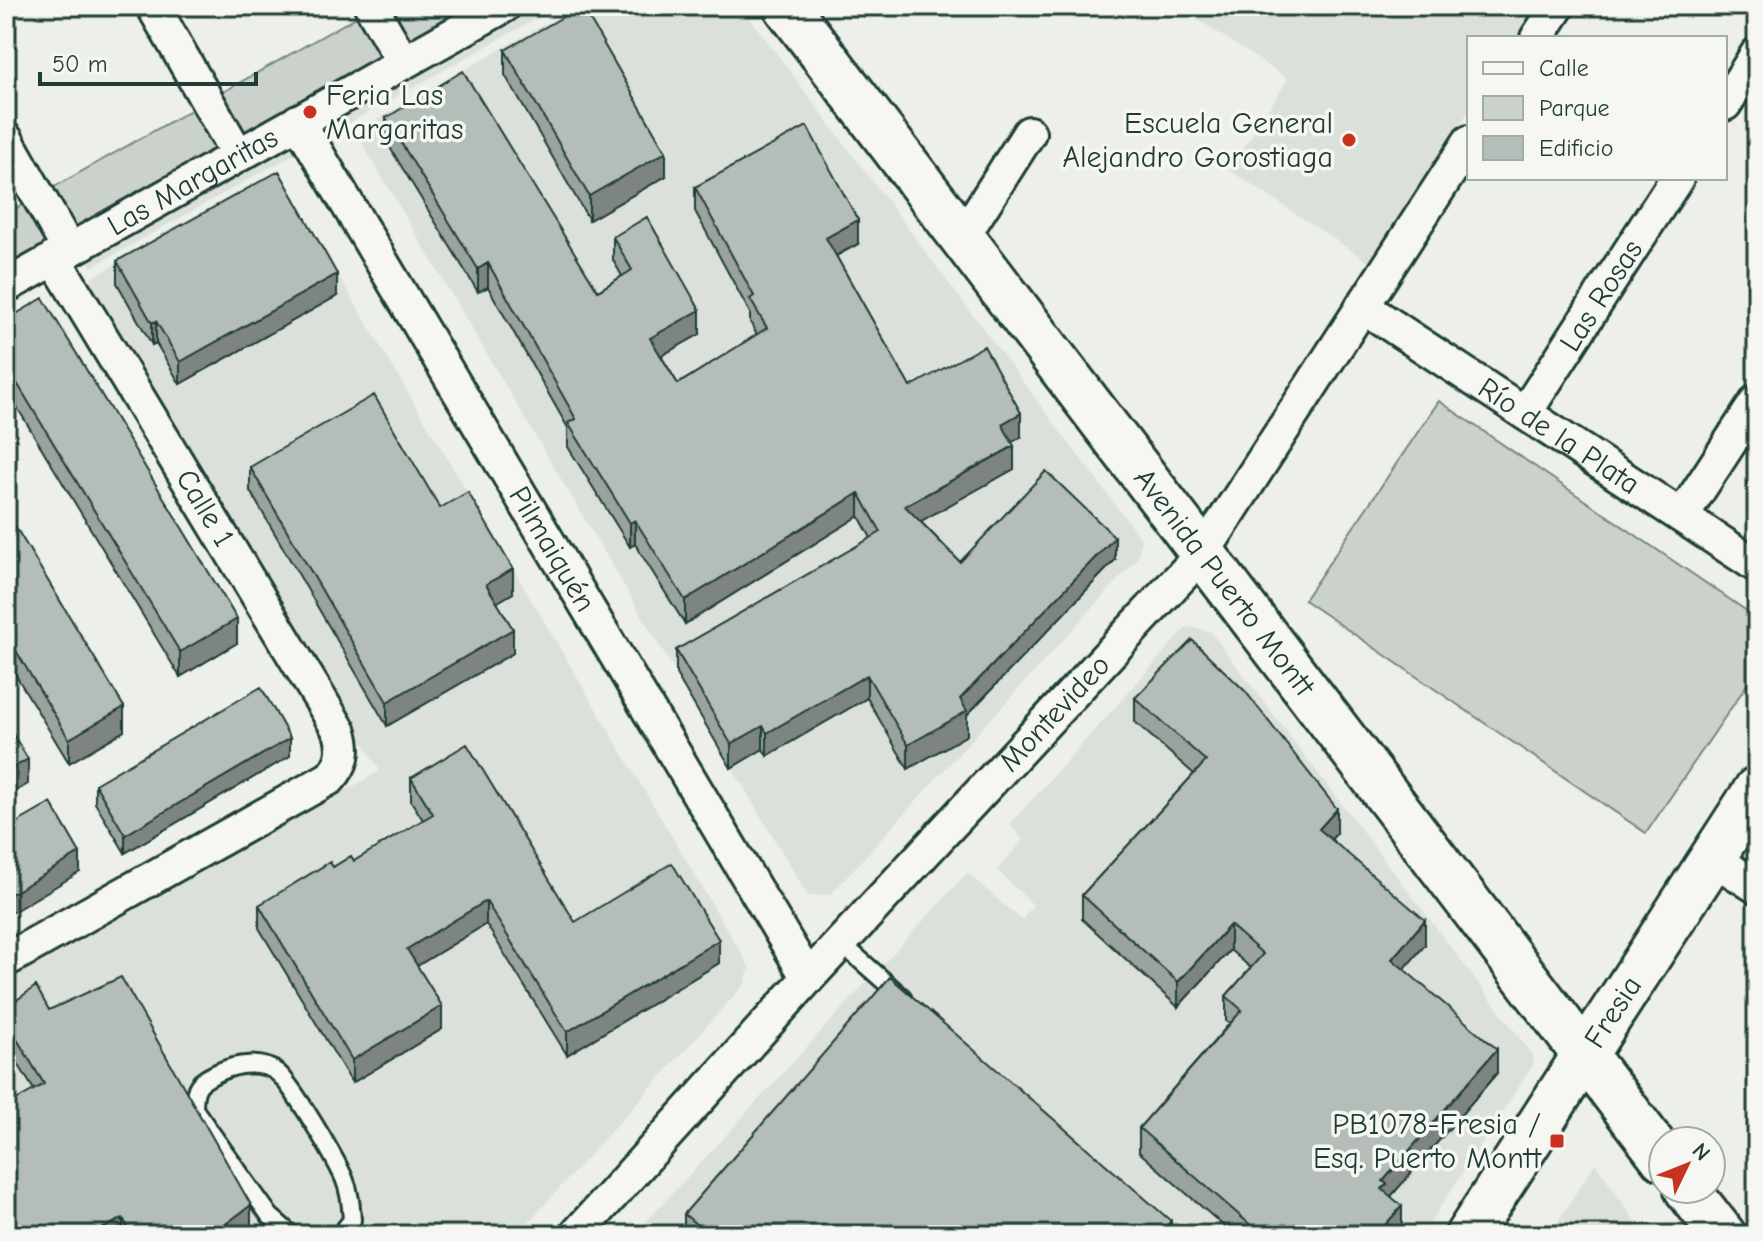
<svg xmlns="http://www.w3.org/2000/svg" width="1763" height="1241" viewBox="0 0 1763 1241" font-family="'Comic Neue',sans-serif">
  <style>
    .built { fill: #dce0db }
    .green { fill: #cbd2cc; stroke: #758880; stroke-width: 2 }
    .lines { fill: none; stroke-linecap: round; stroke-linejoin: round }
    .lane-casing { stroke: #1f3d34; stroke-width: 22 }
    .street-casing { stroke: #1f3d34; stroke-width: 38 }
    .secondary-casing { stroke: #1f3d34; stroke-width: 50 }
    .lane { stroke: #f6f6f2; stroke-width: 16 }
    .street { stroke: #f6f6f2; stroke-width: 32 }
    .secondary { stroke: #f6f6f2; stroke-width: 44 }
    .wall { fill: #9ba39e; stroke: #1f3d34; stroke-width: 2 }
    .shaded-wall { fill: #7e8481; stroke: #1f3d34; stroke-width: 2 }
    .building { fill: #b4bdb8; stroke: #1f3d34; stroke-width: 2 }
    .poi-dot { fill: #c8321e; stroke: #f6f6f2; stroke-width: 3 }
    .labels { text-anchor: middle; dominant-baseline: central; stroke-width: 7; stroke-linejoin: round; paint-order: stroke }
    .poi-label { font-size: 30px; fill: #1f3d34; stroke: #f6f6f2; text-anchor: end }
    .street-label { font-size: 30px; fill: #1f3d34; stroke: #f6f6f2 }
  </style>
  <rect width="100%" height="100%" fill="#edefea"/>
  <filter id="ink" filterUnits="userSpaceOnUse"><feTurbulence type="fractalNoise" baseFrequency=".0125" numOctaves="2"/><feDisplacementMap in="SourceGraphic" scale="16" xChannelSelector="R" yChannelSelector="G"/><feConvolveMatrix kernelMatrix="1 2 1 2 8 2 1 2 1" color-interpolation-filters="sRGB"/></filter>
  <g filter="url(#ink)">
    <!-- built -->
    <path class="built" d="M439,6h120l-467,261 -28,-48z
      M577,6h164l400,533 -3,19 -308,337 -22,1 -448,-756 6,-14z
      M1177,6h361l-21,32h-48v73l-100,151 -140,-92 59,-91z
      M264,180l19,2 467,786 -6,17 -227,250h-511v-254l374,-210 -292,-491z
      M1187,627l23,4 323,424v10l-111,170h-788l333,-362 55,47 11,-15 -36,-35 26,-30 -13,-16z
      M1595,1163l50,72h-96z"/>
    <!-- green -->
    <path class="green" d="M376,6h91l-461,262v-54z
      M1439,401l318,217v52l-111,163 -342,-233z"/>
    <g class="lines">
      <defs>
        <path id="lane" d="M841,943l61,54
          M292,1235l-22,-19 -76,-107c0,-24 4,-27 25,-37 17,-8 43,-12 59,1 15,13 57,85 66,105 6,14 7,28 8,42l-12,15"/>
        <g id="street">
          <path d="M153,6l85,149"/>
          <path d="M371,6l32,56"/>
          <path d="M1537,38l21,-32"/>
          <path d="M1725,104l32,-50"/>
          <path id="s1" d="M298,121l510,857"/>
          <path d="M6,139l63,111"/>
          <path d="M962,238l67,-105"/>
          <path id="s2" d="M6,286l498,-280"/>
          <path id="s3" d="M1362,306l395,260"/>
          <path id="s4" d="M1525,413l152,-235"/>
          <path d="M1682,516l75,-115"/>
          <path d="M1712,858l45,29"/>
          <path d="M6,960l324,-182c13,-14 16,-27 10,-46l-286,-474"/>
          <path id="s5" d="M576,1235l232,-257 395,-425 266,-411"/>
        </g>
        <g id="secondary">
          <path id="s6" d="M786,6l877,1152"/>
          <path d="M1687,1189l36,46"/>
          <path id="s7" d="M1468,1235l289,-446"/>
        </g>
      </defs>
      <!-- lane casing -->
      <use href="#lane" class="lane-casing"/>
      <!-- street casing -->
      <use href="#street" class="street-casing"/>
      <!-- secondary casing -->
      <use href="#secondary" class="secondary-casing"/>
      <!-- lane -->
      <use href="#lane" class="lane"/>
      <!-- street -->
      <use href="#street" class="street"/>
      <!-- secondary -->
      <use href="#secondary" class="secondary"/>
    </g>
    <!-- wall -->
    <path class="wall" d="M505,50l161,126 -77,44 -84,-145z
      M386,118l212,173 24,-15 -9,-16v-23l87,97 -39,22 17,28 79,-49 -7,-13v-9l-55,-102v-24l163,57 -22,12 74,131 111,50 -9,5 2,27 -94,52 40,41 155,-2 -148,155v20l-59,34 -41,-71 -100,58 -4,-7 -32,19 -55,-94v-24l195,-112 -12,-22 -174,108 -50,-80 -5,3 -62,-100v-19l-80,-141 -10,5 -92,-151z
      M117,261l220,35 -157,88 -24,-41 -4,2 -35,-62z
      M6,320l231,323 -57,34 -174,-288z
      M250,467l190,41 73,85 -16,9 16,51 -126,73 -137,-235z
      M6,511l118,220 -55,32 -63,-104z
      M1135,698l202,135 -6,6 94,106 -21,24 93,104 -106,123 11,34 -5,5h-163l-95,-83v-24l91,-105 -4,-2v-25l25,-28 -21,-18 -52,57 -96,-88v-24l112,-121 -59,-52z
      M290,756l-165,97 -30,-50v-19z
      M411,778l164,144 144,41 -152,92 -81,-131 -69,42 25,63 -90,54 -93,-155v-23l74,-38 21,-6 69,-41 -12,-19z
      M6,1008l43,2 202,218 -9,7h-236l28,-145 -28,-46z
      M684,1214l487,21h-487z"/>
    <!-- shaded-wall -->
    <path class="shaded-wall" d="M666,152v24l-77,44v-24z
      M858,220v24l-32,17v-23z
      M488,263v24l-10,5v-23z
      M337,274v22l-157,88v-22z
      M700,310v24l-50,28v-24z
      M156,321v22l-4,2v-22z
      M1021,413v24l-19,11v-24z
      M1014,446v23l-109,61v-24z
      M859,493v23l-174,108v-24z
      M635,520v24l-5,3v-24z
      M1115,537v23l-148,155v20l-59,34v-24l52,-46z
      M513,569v24l-27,16v-25z
      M237,619v24l-57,34v-25z
      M513,629v24l-126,73v-24z
      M867,675v23l-100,58v-23z
      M124,707v24l-55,32v-24z
      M763,726v23l-32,19v-24z
      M290,738v18l-165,97v-18z
      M28,759v25l-22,13v-25z
      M1337,809v24l-18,20v-24z
      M80,853v19l-74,44v-19z
      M486,901v23l-79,48v-23z
      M1425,920v25l-33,38v-24z
      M1230,925v25l-52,57v-25z
      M719,940v23l-152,92v-23z
      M442,1006v23l-90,54v-23z
      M1497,1049v24l-110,128 -5,-12 1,-8z
      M251,1205v23l-9,7h-31z
      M1402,1206v24l-5,5h-21z
      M123,1218v17h-33z
      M1171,1221v14h-12z"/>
    <!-- building -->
    <path class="building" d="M582,6l84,146 -77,44 -84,-146z
      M463,71l135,220 34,-21 -19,-33 34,-20 53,93 -50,28 28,46 89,-56 -17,-29 4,-3 -59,-109 112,-61 51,94 -32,18 84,149 74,-41 37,67 -19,11 12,22 -109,60 55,56 86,-91 69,66 -155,162 7,12 -59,34 -41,-70 -100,58 -4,-7 -32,18 -55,-94 205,-118 -22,-39 -174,107 -50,-80 -5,3 -62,-100 8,-4 -88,-156 -10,6 -92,-151z
      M279,171l58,103 -157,88 -24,-41 -4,2 -35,-62z
      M43,298l194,321 -57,33 -174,-287v-45z
      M374,395l66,113 28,-16 45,77 -27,15 27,45 -126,73 -137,-235z
      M6,511l118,196 -55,32 -63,-105z
      M1192,640l53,51 92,118 -18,20 106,91 -33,39 105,90 -114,132 4,3 -5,5 20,17 -26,29h-31l-2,-2 -2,2h-79l-123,-107 103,-118 -16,-14 37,-42 -33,-29 -52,57 -96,-87 124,-134 -71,-63z
      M261,687l29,51 -165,97 -30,-51z
      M6,723l22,36 -22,13z
      M467,744l108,178 97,-59 47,77 -152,92 -81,-131 -79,48 35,57 -90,54 -93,-155 71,-43 3,5 18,-11 3,5 79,-47 -22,-36z
      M51,803l29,50 -74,44v-68z
      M121,977l130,228 -40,30h-79l-9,-17 -33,17h-84v-129l38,-22 -38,-63v-13l30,-22 13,24z
      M890,977l281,244 -12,14h-450l-25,-21z"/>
  </g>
  <!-- markers -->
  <g class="poi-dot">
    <circle cx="310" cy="112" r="8"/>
    <circle cx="1349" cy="140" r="8"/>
    <rect x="1549" y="1133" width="16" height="16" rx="4"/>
  </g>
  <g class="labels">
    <!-- poi labels -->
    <g class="poi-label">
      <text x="326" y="95" text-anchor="start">Feria Las<tspan x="326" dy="34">Margaritas</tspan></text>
      <text x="1333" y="123">Escuela General<tspan x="1333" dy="34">Alejandro Gorostiaga</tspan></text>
      <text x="1541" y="1124">PB1078-Fresia /<tspan x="1541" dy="34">Esq. Puerto Montt</tspan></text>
    </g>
    <!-- street labels -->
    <g class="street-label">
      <text stroke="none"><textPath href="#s2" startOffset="214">Las Margaritas</textPath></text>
      <text stroke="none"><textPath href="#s4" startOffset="140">Las Rosas</textPath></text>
      <text stroke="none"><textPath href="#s3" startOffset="236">Río de la Plata</textPath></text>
      <text transform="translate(205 508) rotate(59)">Calle 1</text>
      <text stroke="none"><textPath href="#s1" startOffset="498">Pilmaiquén</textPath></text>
      <text stroke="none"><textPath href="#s6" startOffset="724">Avenida Puerto Montt</textPath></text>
      <text stroke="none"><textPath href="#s5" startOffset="708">Montevideo</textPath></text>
      <text stroke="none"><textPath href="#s7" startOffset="266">Fresia</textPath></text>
    </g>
  </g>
  <!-- margin -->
  <rect width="1763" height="1241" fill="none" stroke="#f6f6f2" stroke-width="32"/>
  <rect x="16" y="16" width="1731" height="1209" fill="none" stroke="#1f3d34" stroke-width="3" filter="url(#ink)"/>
  <!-- legend -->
  <rect x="1467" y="36" width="260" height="144" fill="#f6f6f2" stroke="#a0aca6" stroke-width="2"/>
  <rect x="1483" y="62" width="40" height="12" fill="#f6f6f2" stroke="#a0aca6" stroke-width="2"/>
  <text x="1539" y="76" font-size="24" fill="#1f3d34">Calle</text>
  <rect x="1483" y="96" width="40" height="24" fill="#cbd2cc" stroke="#a0aca6" stroke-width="2"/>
  <text x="1539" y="116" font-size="24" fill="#1f3d34">Parque</text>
  <rect x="1483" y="136" width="40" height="24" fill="#b4bdb8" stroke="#a0aca6" stroke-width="2"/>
  <text x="1539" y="156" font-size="24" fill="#1f3d34">Edificio</text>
  <!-- north arrow -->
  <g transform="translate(1687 1165) rotate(47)"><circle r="38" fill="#f6f6f2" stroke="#a0aca6" stroke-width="2"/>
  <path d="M0-6L14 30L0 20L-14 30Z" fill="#c8321e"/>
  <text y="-12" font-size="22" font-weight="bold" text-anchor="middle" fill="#1f3d34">N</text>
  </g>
  <!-- scale -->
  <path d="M40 72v12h216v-12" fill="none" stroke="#1f3d34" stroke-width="4"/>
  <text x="52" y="72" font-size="24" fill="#1f3d34" stroke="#f6f6f2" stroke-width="6" paint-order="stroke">50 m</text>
</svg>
